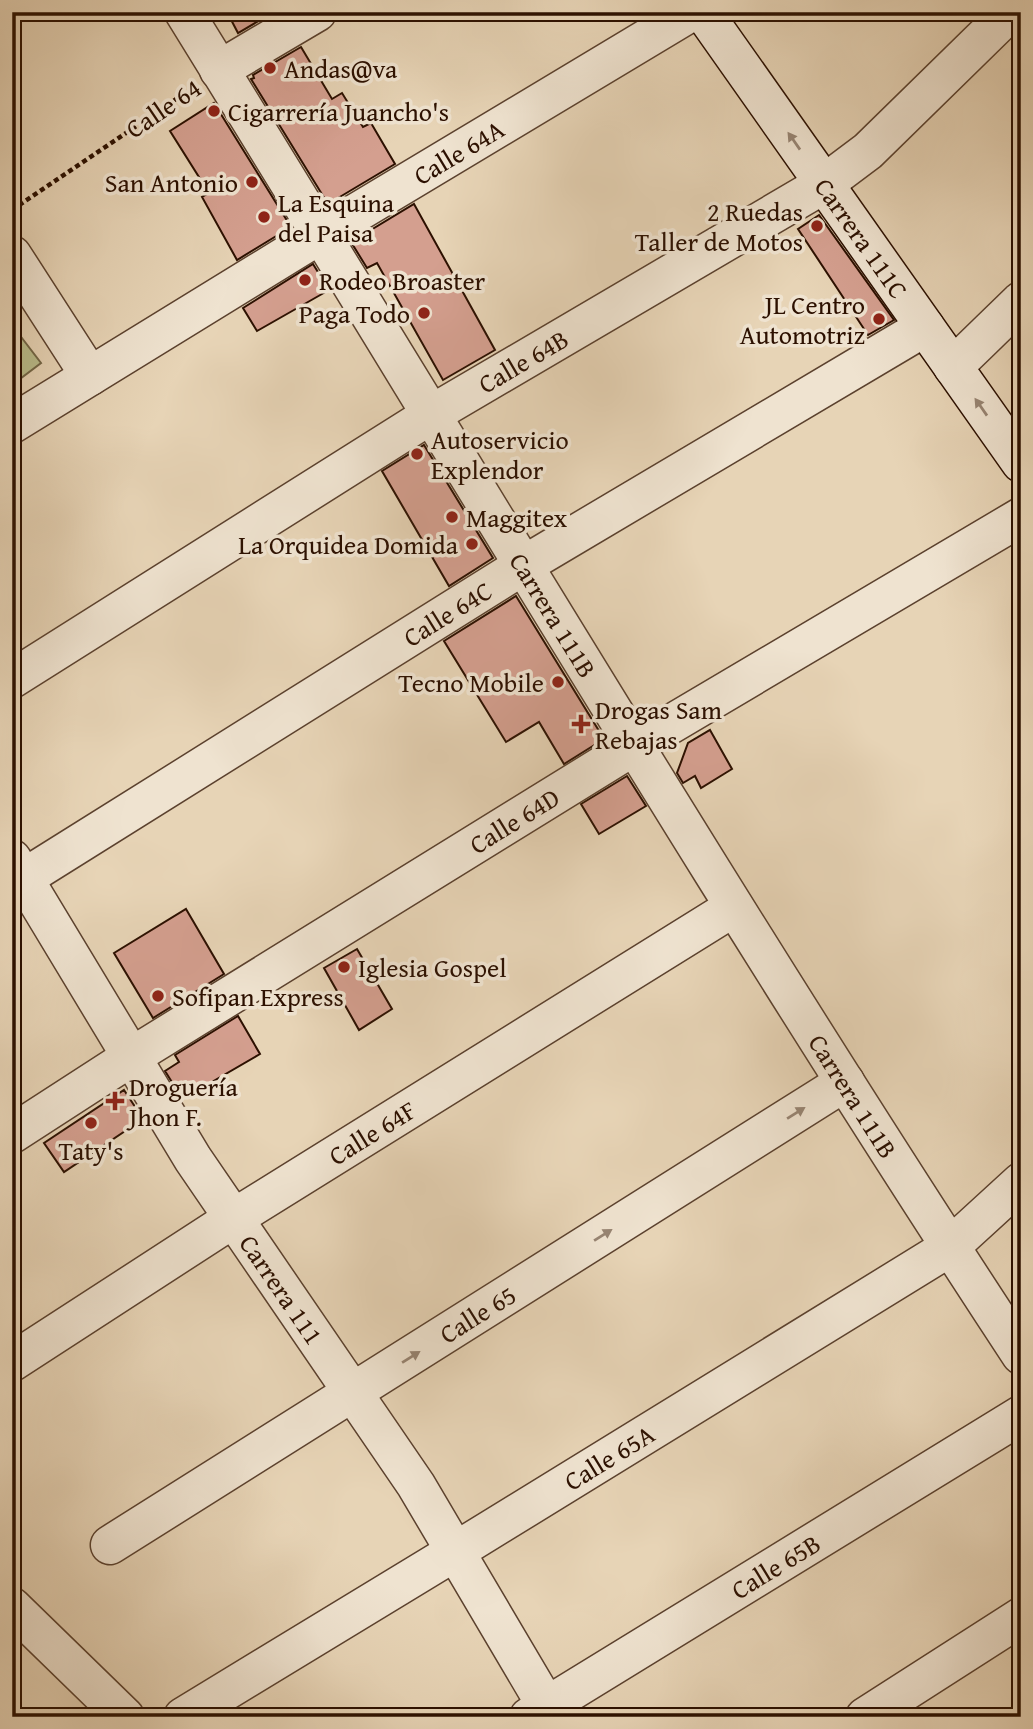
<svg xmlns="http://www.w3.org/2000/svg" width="1033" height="1729" viewBox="0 0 1033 1729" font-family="'Gentium Book Plus',serif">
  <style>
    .green { fill: #b9bc8b; stroke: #726646; stroke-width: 2 }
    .building { fill: #d49f8f; stroke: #2c1000; stroke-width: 2 }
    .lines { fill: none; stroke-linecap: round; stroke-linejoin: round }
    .minor-casing { stroke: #5b412e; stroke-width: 41 }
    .tertiary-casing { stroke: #5b412e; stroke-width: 41 }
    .secondary-casing { stroke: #2c1000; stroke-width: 41 }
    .path { stroke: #2c1000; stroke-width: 4.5; stroke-dasharray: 5 3.5; stroke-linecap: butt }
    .minor { stroke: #efe3d0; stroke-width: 38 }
    .tertiary { stroke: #efe3d0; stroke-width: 38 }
    .secondary { stroke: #efe3d0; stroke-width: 38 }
    .oneway { fill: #978472 }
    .poi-dot { fill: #8f2418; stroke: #efe3d0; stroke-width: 2.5 }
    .labels { text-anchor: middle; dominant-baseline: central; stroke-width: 7; stroke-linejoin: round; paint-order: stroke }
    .poi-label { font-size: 26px; fill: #2c1000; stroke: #efe3d0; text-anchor: start }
    .street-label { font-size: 26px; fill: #2c1000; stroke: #efe3d0 }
  </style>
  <rect width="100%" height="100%" fill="#e7d4b6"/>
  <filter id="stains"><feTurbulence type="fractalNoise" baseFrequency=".00286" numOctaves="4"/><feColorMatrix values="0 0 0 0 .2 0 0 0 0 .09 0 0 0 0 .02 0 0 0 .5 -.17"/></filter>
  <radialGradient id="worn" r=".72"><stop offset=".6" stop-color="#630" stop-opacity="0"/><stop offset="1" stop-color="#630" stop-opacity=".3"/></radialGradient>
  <!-- green -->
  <path class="green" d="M12,325l29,38 -29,22z"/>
  <!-- building -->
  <path class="building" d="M227,12h47l-36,21z
    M301,47l31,52 10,-6 21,34 8,-4 24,41 -67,40 -77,-125 3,-1 -1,-3z
    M214,103l77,124 -54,33 -35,-63 7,-4 -39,-62z
    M414,204l81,146 -52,30 -66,-117 -10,5 -16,-26z
    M819,215l75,105 -26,15 -70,-106z
    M313,264l16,26 -72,41 -14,-23z
    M424,445l69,113 -44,28 -67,-115z
    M516,596l88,143 -40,25 -25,-42 -33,20 -62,-101z
    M710,730l22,39 -31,19 -6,-12 -12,7 -6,-10 11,-30z
    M627,776l19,30 -47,28 -18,-30z
    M186,909l38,65 -71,44 -39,-65z
    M357,949l35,60 -33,21 -35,-62z
    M238,1016l22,38 -74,43 -3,-5 -3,3 -15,-24 14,-9 -4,-7z
    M124,1090l19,29 -79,53 -20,-29z"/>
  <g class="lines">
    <defs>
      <g id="minor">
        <path d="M219,70l98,-58"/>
        <path d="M12,255l78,121"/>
        <path d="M953,367l68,-66"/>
        <path id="s1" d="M12,424l309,-190 370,-222"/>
        <path id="s2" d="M12,679l420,-265 392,-230 44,-33 142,-139"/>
        <path id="s3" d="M12,859l181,300 223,326 137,232"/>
        <path id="s4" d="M12,887l12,-9 500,-313 401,-238"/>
        <path id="s5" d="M12,1362l222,-144 500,-311"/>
        <path id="s6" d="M110,1545l735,-463"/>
        <path d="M12,1607l113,110"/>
        <path id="s7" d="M183,1717l273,-166 494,-304 71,-65"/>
        <path id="s8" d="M529,1717l492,-302"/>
        <path d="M865,1717l156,-100"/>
      </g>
      <g id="tertiary">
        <path id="s9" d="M184,12c277,448 547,902 837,1343"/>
        <path id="s10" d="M12,1134l119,-77 503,-311 387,-229"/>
      </g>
      <g id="secondary">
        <path id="s11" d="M703,12l318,451"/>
      </g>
    </defs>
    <!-- minor casing -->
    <use href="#minor" class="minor-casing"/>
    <!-- tertiary casing -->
    <use href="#tertiary" class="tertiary-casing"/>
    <!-- secondary casing -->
    <use href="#secondary" class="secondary-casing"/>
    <!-- path -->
    <path class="path" d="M12,210l176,-119"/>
    <!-- minor -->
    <use href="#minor" class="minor"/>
    <!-- tertiary -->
    <use href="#tertiary" class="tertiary"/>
    <!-- secondary -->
    <use href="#secondary" class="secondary"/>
  </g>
  <!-- one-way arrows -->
  <defs><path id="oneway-solid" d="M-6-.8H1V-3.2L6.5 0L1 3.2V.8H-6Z" transform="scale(1.75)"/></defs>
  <g class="oneway">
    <use href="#oneway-solid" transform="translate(794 141) rotate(-125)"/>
    <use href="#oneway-solid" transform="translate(981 407) rotate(-125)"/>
    <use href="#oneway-solid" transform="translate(796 1113) rotate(-32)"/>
    <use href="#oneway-solid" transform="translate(603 1235) rotate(-32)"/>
    <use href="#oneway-solid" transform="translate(411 1357) rotate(-32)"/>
  </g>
  <!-- markers -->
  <g class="poi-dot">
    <circle cx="270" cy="68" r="7"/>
    <circle cx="214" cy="111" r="7"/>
    <circle cx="252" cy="182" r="7"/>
    <circle cx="264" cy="217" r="7"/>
    <circle cx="817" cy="226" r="7"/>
    <circle cx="305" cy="280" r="7"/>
    <circle cx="424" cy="313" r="7"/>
    <circle cx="879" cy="319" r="7"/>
    <circle cx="417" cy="454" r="7"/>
    <circle cx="452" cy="517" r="7"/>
    <circle cx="472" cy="544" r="7"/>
    <circle cx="558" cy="682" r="7"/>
    <path d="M577.5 713.5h7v7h7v7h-7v7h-7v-7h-7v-7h7z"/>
    <circle cx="344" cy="967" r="7"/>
    <circle cx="158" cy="996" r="7"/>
    <path d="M111.5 1090.5h7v7h7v7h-7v7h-7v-7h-7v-7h7z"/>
    <circle cx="91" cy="1123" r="7"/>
  </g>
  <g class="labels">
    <!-- poi labels -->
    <g class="poi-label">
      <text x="284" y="68">Andas@va</text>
      <text x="228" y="111">Cigarrería Juancho's</text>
      <text x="238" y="182" text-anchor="end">San Antonio</text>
      <text x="278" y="202">La Esquina<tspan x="278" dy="30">del Paisa</tspan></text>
      <text x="803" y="211" text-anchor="end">2 Ruedas<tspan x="803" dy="30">Taller de Motos</tspan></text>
      <text x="319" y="280">Rodeo Broaster</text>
      <text x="865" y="304" text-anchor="end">JL Centro<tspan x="865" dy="30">Automotriz</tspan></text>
      <text x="410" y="313" text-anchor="end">Paga Todo</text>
      <text x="431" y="439">Autoservicio<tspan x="431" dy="30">Explendor</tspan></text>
      <text x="466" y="517">Maggitex</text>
      <text x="458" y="544" text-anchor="end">La Orquidea Domida</text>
      <text x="544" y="682" text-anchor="end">Tecno Mobile</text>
      <text x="595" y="709">Drogas Sam<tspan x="595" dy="30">Rebajas</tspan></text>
      <text x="358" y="967">Iglesia Gospel</text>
      <text x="172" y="996">Sofipan Express</text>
      <text x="129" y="1086">Droguería<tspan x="129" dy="30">Jhon F.</tspan></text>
      <text x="91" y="1150" text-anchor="middle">Taty's</text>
    </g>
    <!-- street labels -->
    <g class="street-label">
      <text transform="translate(163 108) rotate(-34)">Calle 64</text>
      <text stroke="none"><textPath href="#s1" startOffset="523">Calle 64A</textPath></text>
      <text stroke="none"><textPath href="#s11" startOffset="276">Carrera 111C</textPath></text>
      <text stroke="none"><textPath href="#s2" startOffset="602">Calle 64B</textPath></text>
      <text stroke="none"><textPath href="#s4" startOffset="514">Calle 64C</textPath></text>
      <text stroke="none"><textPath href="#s9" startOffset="707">Carrera 111B</textPath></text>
      <text stroke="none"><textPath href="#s10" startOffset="592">Calle 64D</textPath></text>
      <text stroke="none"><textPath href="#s9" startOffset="1274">Carrera 111B</textPath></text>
      <text stroke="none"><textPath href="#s5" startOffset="427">Calle 64F</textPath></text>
      <text stroke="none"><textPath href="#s3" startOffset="508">Carrera 111</textPath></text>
      <text stroke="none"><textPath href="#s6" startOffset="434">Calle 65</textPath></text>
      <text stroke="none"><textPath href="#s7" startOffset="499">Calle 65A</textPath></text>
      <text stroke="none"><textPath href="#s8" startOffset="289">Calle 65B</textPath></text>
    </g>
  </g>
  <!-- margin -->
  <rect width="1033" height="1729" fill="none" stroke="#e7d4b6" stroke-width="42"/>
  <rect x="14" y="14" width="1005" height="1701" fill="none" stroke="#2c1000" stroke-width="3.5"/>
  <rect x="21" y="21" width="991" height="1687" fill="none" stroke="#2c1000" stroke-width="2"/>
  <rect width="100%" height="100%" filter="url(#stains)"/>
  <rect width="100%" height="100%" fill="url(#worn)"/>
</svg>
